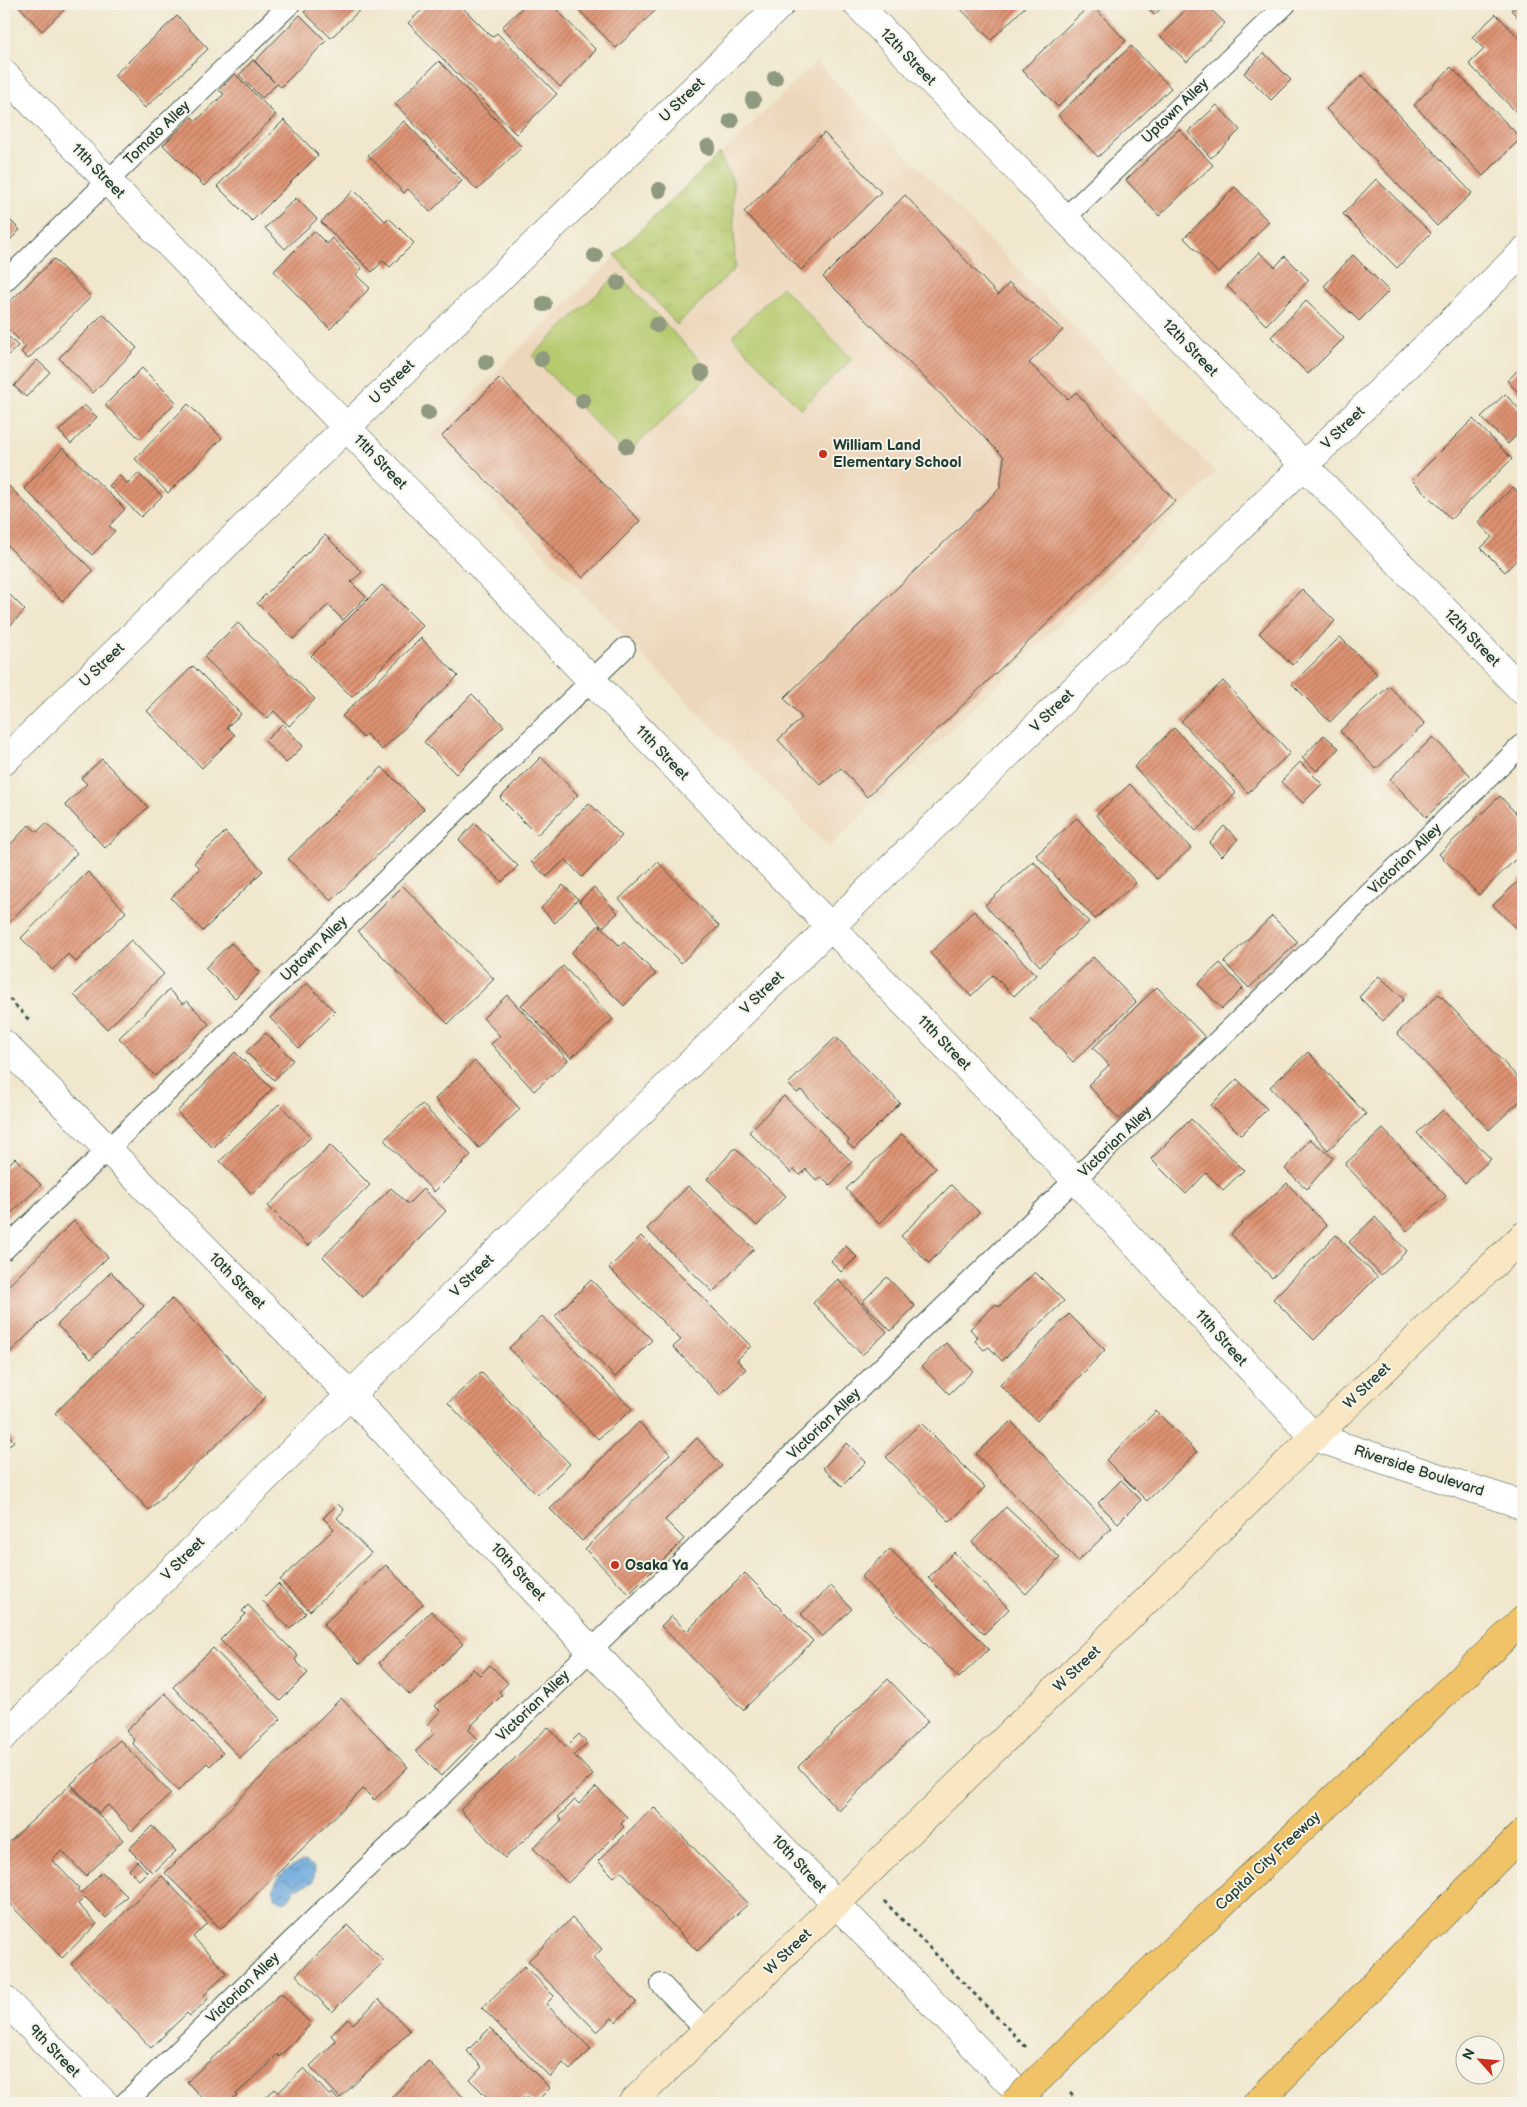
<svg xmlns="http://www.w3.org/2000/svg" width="1527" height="2107" viewBox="0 0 1527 2107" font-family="'Balsamiq Sans',sans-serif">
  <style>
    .built { fill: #edd7bb }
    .green { fill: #b6ca6e; stroke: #6a8451 }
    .park { fill: url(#park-tufts); stroke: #6a8451 }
    .water { fill: url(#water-waves); stroke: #457389 }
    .building { fill: url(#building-hatch) }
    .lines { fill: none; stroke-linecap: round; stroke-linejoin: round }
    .service-casing { stroke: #3e564b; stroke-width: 22 }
    .minor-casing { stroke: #3e564b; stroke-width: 29 }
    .tertiary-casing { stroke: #3e564b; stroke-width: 29 }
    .secondary-casing { stroke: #3e564b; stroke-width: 29 }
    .motorway-casing { stroke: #3e564b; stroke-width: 29 }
    .path { stroke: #3e564b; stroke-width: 3; stroke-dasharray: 4 4; stroke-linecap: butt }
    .service { stroke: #fff; stroke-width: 20 }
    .minor { stroke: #fff; stroke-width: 28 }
    .tertiary { stroke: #fff; stroke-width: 28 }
    .secondary { stroke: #f9e7c3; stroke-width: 28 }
    .motorway { stroke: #f0c369; stroke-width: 28 }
    .motorway-bridge-casing { stroke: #3e564b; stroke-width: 29; stroke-linecap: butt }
    .motorway-bridge { stroke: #f0c369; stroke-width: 28 }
    .tree { fill: #8e997f }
    .poi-dot { fill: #c8321e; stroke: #f7f3e8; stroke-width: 2 }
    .labels { text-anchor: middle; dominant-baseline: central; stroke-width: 4; stroke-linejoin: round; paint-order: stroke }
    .street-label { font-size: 15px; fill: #1f3d34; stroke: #f7f3e8 }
    .poi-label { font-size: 15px; font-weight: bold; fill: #1f3d34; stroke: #f7f3e8; text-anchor: start }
  </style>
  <defs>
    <pattern id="park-tufts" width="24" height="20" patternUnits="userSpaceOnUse" patternTransform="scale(1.25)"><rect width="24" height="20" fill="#b6ca6e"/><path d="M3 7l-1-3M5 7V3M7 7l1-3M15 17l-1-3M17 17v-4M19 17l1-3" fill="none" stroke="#9cae60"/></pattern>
    <pattern id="water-waves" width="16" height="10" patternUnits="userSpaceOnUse" patternTransform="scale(1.25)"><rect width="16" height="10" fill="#6ba9de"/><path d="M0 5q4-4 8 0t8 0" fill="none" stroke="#578bb5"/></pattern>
    <pattern id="building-hatch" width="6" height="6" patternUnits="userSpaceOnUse" patternTransform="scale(1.25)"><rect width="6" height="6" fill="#de9272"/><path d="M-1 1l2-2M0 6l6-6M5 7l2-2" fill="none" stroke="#b3785e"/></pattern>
  </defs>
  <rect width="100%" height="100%" fill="#f7f3e8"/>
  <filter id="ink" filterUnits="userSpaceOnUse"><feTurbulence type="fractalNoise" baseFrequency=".02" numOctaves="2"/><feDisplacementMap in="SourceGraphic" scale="10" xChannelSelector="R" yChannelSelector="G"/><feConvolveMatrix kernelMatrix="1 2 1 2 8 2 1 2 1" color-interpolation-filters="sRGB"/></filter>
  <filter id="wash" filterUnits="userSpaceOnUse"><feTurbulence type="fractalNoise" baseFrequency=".0096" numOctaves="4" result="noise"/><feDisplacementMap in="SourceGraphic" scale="20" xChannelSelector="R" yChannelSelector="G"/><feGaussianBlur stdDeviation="1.12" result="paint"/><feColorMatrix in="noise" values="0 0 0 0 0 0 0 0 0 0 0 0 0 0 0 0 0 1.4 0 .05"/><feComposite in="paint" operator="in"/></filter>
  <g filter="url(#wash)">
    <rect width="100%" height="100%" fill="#f0e7cd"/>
    <!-- built -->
    <path class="built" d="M816,62l400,411 -387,374 -399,-411z"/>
    <!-- green -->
    <path class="green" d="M618,274l94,99 -86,82 -94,-99z
      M782,287l70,72 -51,50 -69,-73z"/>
    <!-- park -->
    <path class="park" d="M719,154l14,27 2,87 -58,57 -62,-70z"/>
    <!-- water -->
    <path class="water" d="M305,1861l8,5 2,4 -2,12 -18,7 -6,10 -5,3 -9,-4c-7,-17 14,-33 30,-37z"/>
    <g id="blocks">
      <!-- building -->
      <path class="building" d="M17,4h53l-28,27z
        M312,4h54l-35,34 -27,-26z
        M428,4h31l33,33 5,-4 60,61 -41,40 -108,-111z
        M526,4h25l45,46 -36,37 -58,-60z
        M573,4h83l3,3 -43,41z
        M956,4h72l-37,36z
        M1091,4l35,37 -68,66 -36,-37z
        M1144,4h22l-12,11z
        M1191,4h14l20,19 -38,39 -27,-26z
        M1518,4h5v19l-12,-13z
        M1496,14l27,28v16l-4,4 4,4v53l-54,-55 15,-15 -12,-12z
        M300,15l26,26 -45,46 -4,-3 -15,14 -23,-23 14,-15 21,22 -19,-21z
        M177,16l31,33 -63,59 -31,-33z
        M1131,46l40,42 -73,69 -40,-42z
        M1264,53l27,27 -20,20 -27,-27z
        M439,61l83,86 -45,43 -82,-86z
        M1451,67l70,71 -38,38 -69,-71z
        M235,74l41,41 -72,71 -41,-41 29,-28 4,4 28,-27 -5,-4z
        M1362,75l110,118 -35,33 -111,-117z
        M1217,105l23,25 -29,28 -23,-26z
        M284,120l34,35 -66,66 -35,-35z
        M404,121l58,60 -32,31 -22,-23 -4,4 -36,-38z
        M1179,129l34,36 -54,51 -33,-36z
        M824,133l57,59 -80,78 -57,-58z
        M1376,179l55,54 -34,35 -54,-54z
        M1235,187l34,35 -51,51 -34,-35z
        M354,190l31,31 4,-3 25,25 -24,24 -7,-6 -11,11 -51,-50z
        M905,195l93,100 11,-12 54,47 -34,33 39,36 8,-7 99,109 -308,296 -26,-29 -20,17 -43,-45 24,-22 -18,-20 216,-210 4,-31 -181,-180z
        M296,198l21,21 -32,30 -20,-21z
        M4,214l16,16 -16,16z
        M314,231l13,13 5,-6 30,30 -6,7 14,13 -40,41 -56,-58z
        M1259,252l16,15 10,-11 24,24 -43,45 -39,-39z
        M1353,255l36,36 -30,30 -35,-35z
        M54,259l37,38 -63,62 -7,-7 5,-5 -22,-22v-18z
        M1306,301l38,37 -36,36 -37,-37z
        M103,314l34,34 -44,45 -34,-35z
        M4,332l14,14 -14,13z
        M37,360l13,12 -24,25 -12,-11z
        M1523,365v32l-16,-16z
        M142,368l34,34 -36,37 -35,-34z
        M500,378l140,143 -57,57 -141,-142z
        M1505,394l18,19v16l-15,15 -27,-27z
        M188,404l34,34 -54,55 -33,-34z
        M84,405l13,12 -26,27 -12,-13z
        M1473,419l39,40 -61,60 -39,-39z
        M63,448l62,61 -16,17 6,5 -23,24 -68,-67z
        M138,473l24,23 -21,21 -32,-31 10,-11 9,9z
        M4,481l89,90 -31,30 -58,-59z
        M1513,487l10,10v56l-18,19 -24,-24 11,-11 -14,-15z
        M325,535l37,37 -11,10 15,15 -23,23 -15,-15 -35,34 -36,-36z
        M382,585l41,41 -71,71 -41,-41z
        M4,589l21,21 -21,22z
        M1302,589l33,32 -43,44 -33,-32z
        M238,623l77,76 -26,27 -15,-15 -7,8 -63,-62z
        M1340,637l37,37 -47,48 -38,-38z
        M421,638l37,38 -76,74 -16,-16 -3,4 -21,-22z
        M193,666l48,48 -14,13 8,8 -33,33 -55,-57z
        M1223,681l67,72 -42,40 -67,-72z
        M1389,686l36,38 -49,45 -36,-38z
        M472,694l32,32 -48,48 -32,-32z
        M282,724l21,22 -17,17 -21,-22z
        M1174,728l62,65 -40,38 -62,-64z
        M1324,735l15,13 -22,23 -15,-13z
        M1433,737l37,38 -44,42 -36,-38z
        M541,757l37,38 -41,40 -37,-37z
        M102,759l46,48 -43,41 -40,-43 22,-21 -6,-6z
        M1300,762l22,22 -19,19 -22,-21z
        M382,767l42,42 -93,92 -43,-42z
        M1130,784l61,64 -34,31 -61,-64z
        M1500,796l23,25v31l-44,43 -40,-41z
        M589,803l33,33 -40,41 -17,-18 -18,18 -16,-15z
        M1077,818l59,65 -41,36 -59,-64z
        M46,823l31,30 -69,70 -4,-3v-69l25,-26 8,7z
        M475,823l43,43 -16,16 -43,-42z
        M1224,826l14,13 -16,17 -13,-13z
        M225,832l38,39 -60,60 -32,-33 29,-30 -6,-5z
        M1033,861l56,61 -49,44 -55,-61z
        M658,862l61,64 -38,37 -62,-64z
        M88,872l38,40 -50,50 -8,-8 -16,16 -31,-32z
        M1523,877v59l-30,-31z
        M563,885l15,14 -23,24 -14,-15z
        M403,886l91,93 -46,45 -90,-93z
        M594,887l24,26 -15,14 -24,-26z
        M974,911l62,64 -22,21 -21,-21 -22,21 -41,-43z
        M1272,916l26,26 -49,46 -25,-26z
        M599,925l21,21 4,-4 32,32 -32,32 -53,-53z
        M131,940l33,34 -57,55 -33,-34z
        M231,943l29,29 -25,26 -30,-30z
        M1093,957l43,45 -63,60 -43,-44z
        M1220,963l23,25 -21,21 -24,-25z
        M563,966l50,53 -42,39 -50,-53z
        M1379,976l25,23 -21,22 -24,-24z
        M307,983l28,29 -36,36 -29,-30z
        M1157,987l48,50 -86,82 -31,-34 21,-20 -16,-17z
        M169,990l14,14 4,-3 22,23 -54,52 -36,-38z
        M1439,994l84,89v15l-34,32 -92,-97z
        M507,995l61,65 -34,31 -43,-47 9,-8 -17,-18z
        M266,1033l27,27 -19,20 -28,-28z
        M836,1037l64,66 -46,46 -7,-6 2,-3 -48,-50 -4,3 -9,-9z
        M235,1052l37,37 -59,59 -36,-36z
        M1308,1052l58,62 -38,36 -58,-63z
        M475,1061l45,48 -41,39 -44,-49z
        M1237,1079l30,30 -26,26 -30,-30z
        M784,1096l68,66 -22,23 -8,-8 -5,4 -11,-12 -6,6 -6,-6 -3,4 -42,-41z
        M279,1104l32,33 -59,57 -32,-33z
        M422,1104l49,51 -37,37 -50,-52z
        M1443,1110l48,49 -26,24 -48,-50z
        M1191,1119l53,51 -21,20 -17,-17 -20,21 -35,-35z
        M1383,1129l63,67 -39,35 -62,-67z
        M902,1134l34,34 -57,56 -33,-35z
        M1310,1139l23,19 -26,31 -22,-20z
        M330,1145l40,40 -62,61 -40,-40z
        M735,1148l51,48 -29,30 -50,-47z
        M15,1158l26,27 -37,35v-51z
        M1287,1183l40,43 -55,52 -41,-44z
        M951,1185l28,27 -50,51 -28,-27z
        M688,1186l66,63 -41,43 -66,-63z
        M391,1188l17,16 15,-15 23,22 -83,86 -40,-40z
        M1375,1217l32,34 -26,24 -32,-33z
        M74,1221l34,36 -104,101v-68z
        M1336,1235l41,42 -63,63 -41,-41z
        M641,1236l110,110 -14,14 9,9 -26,26 -47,-48 8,-7 -72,-72z
        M846,1246l11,11 -16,15 -10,-11z
        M111,1272l33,34 -53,53 -34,-34z
        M1035,1272l29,29 -62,60 -13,-14 -5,3 -9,-9 3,-3 -8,-9 26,-25 3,3z
        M887,1277l28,29 -24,25 -29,-29z
        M838,1279l49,53 -25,23 -49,-52z
        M591,1280l61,60 -37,37 -60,-61z
        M172,1299l94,98 -117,113 -94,-97z
        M1069,1314l36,36 -68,71 -37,-36z
        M542,1316l90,93 -34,30 -89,-91z
        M946,1343l27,28 -24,23 -27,-28z
        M481,1372l89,92 -33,31 -89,-92z
        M1156,1411l41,41 -50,49 -41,-41z
        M1011,1421l101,107 -34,33 -102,-107z
        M639,1422l31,32 -88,87 -32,-32z
        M921,1423l64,64 -35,35 -64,-65z
        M4,1430l10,11 -10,10z
        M697,1438l25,28 -57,54 19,19 -55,55 -44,-45z
        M847,1443l19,19 -24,24 -19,-18z
        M1121,1480l20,20 -23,23 -20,-20z
        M338,1504l6,6 -7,8 34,35 -61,58 -30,-31 54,-51 -11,-11z
        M1006,1507l54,51 -34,36 -54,-52z
        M890,1549l99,100 -30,29 -98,-101z
        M954,1552l55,57 -25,25 -56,-56z
        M386,1565l37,39 -63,60 -37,-39z
        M745,1573l68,68 -70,69 -82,-84 10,-10 16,15z
        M278,1584l28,29 -16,16 -28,-29z
        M831,1586l21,23 -30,28 -21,-23z
        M248,1605l50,51 -3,4 13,13 -28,28 -60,-61 26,-26 -4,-3z
        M431,1611l32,33 -53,51 -31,-32z
        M213,1648l68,71 -41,39 -67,-71z
        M490,1665l18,18 -9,9 3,3 -34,34 10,10 -37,37 -25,-25 19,-18 -8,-8 13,-14 -5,-5 38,-37 7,6z
        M888,1679l40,42 -89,90 -41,-44z
        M165,1693l58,60 -13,13 -3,-3 -29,28 -46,-48 2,-3 -8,-9z
        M341,1698l67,69 -34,33 -11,-11 -142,140 -56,-56z
        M548,1727l18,20 13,-13 8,9 -13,12 19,20 -88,83 -45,-48z
        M120,1740l51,54 -39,37 -24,-26 -9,8 -28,-29z
        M70,1785l53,55 -37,36 -24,-25 -10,9 27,28 -2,2 4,3 21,-21 25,24 -21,22 -21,-21 -7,7 19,20 -35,34 -58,-60v-51z
        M596,1787l31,30 -6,7 3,3 -56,56 -35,-35 29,-28 -4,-3 17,-17 4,4z
        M654,1807l94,97 -51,47 -76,-80 -7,6 -16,-16z
        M152,1826l24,25 -23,22 -24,-24z
        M137,1861l10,11 -8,8 -10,-10z
        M162,1876l45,47 -14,14 34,36 -23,22 4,4 -18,17 -3,-3 -36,35 -80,-84z
        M572,1918l30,31 -9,9 43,44 -20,20 -4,-4 -15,14 -69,-71z
        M348,1925l36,36 -52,51 -36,-37z
        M525,1966l29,30 -8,8 45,45 -21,21 -7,-7 -13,14 -68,-69z
        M281,1993l30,31 -32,33 -2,-3 -10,12 -31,28 1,1 -9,8h-21l-20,-21z
        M379,1999l31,32 -70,67 -30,-32 26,-25 -5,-6 17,-16 5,5z
        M490,2028l60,60 -15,15 -10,-7 -6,7h-26l-23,-23 12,-13 -15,-16z
        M428,2061l41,42h-71l-6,-6z
        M304,2068l26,28 2,-3 6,7 -3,3h-76l16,-14 3,4z"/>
    </g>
  </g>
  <g filter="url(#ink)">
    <use href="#blocks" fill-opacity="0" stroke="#3e564b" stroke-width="1"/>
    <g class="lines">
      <defs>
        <path id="service" d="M1065,218l221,-214
          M4,282l286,-278
          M4,1250l621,-602
          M661,1984l45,47
          M125,2103l1398,-1359"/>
        <path id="minor" d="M857,4l666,687
          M4,74l1072,1106 238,257
          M4,761l777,-757
          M4,1736l295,-291 1224,-1193"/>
        <path id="tertiary" d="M4,1044l347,352 240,254 438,453
          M1314,1437l209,68
          M4,1999l100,104"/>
        <path id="secondary" d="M632,2103l682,-666 209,-201"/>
        <path id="motorway" d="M1104,2015l419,-395
          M1257,2103l266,-270"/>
      </defs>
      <!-- service casing -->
      <use href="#service" class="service-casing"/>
      <!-- minor casing -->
      <use href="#minor" class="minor-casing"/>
      <!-- tertiary casing -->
      <use href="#tertiary" class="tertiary-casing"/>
      <!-- secondary casing -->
      <use href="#secondary" class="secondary-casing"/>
      <!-- motorway casing -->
      <use href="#motorway" class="motorway-casing"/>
      <!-- path -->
      <path class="path" d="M4,993l26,28
        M884,1901l142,146
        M1070,2093l10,10"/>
      <!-- service -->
      <use href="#service" class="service"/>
      <!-- minor -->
      <use href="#minor" class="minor"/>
      <!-- tertiary -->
      <use href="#tertiary" class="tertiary"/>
      <!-- secondary -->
      <use href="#secondary" class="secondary"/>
      <!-- motorway -->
      <use href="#motorway" class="motorway"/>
      <defs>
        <path id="motorway-bridge" d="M1014,2103l90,-88"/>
      </defs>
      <!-- motorway-bridge casing -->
      <use href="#motorway-bridge" class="motorway-bridge-casing"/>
      <!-- motorway-bridge -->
      <use href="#motorway-bridge" class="motorway-bridge"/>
    </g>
    <!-- trees -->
    <g class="tree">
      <circle cx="775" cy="78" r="8"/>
      <circle cx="753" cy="100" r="8"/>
      <circle cx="731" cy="121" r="8"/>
      <circle cx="708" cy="147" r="8"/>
      <circle cx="659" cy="190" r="8"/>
      <circle cx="595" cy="256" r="8"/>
      <circle cx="618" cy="283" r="8"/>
      <circle cx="544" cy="304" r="8"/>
      <circle cx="657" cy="325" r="8"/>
      <circle cx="541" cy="359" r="8"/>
      <circle cx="486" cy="362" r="8"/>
      <circle cx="702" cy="373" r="8"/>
      <circle cx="583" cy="401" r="8"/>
      <circle cx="428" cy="413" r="8"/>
      <circle cx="627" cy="446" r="8"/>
    </g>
  </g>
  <!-- markers -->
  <g class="poi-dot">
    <circle cx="823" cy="454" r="5"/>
    <circle cx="615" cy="1565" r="5"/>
  </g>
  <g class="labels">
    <!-- street labels -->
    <g class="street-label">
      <text transform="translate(908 57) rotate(46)">12th Street</text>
      <text transform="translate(682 100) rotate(-44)">U Street</text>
      <text transform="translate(1175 111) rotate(-44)">Uptown Alley</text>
      <text transform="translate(157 133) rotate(-44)">Tomato Alley</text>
      <text transform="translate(98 171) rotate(46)">11th Street</text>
      <text transform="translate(1190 348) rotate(46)">12th Street</text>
      <text transform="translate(392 382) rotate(-44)">U Street</text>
      <text transform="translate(1343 428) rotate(-44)">V Street</text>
      <text transform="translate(380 462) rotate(46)">11th Street</text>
      <text transform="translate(1472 638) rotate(46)">12th Street</text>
      <text transform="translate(102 665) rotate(-44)">U Street</text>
      <text transform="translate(1052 711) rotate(-44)">V Street</text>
      <text transform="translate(662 753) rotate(46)">11th Street</text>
      <text transform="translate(1405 859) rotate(-44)">Victorian Alley</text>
      <text transform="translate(314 949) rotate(-44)">Uptown Alley</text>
      <text transform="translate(762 993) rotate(-44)">V Street</text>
      <text transform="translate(944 1043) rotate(46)">11th Street</text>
      <text transform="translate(1115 1142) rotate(-44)">Victorian Alley</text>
      <text transform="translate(472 1276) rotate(-44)">V Street</text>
      <text transform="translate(237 1281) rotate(45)">10th Street</text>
      <text transform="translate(1221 1338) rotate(48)">11th Street</text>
      <text transform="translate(1367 1386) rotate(-44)">W Street</text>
      <text transform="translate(824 1424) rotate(-44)">Victorian Alley</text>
      <text transform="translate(1419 1471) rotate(18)">Riverside Boulevard</text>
      <text transform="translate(183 1559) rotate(-45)">V Street</text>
      <text transform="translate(518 1572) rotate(47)">10th Street</text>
      <text transform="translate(1077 1669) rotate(-44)">W Street</text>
      <text transform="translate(533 1706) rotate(-44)">Victorian Alley</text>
      <text transform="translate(1268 1861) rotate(-43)">Capital City Freeway</text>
      <text transform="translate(799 1864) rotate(47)">10th Street</text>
      <text transform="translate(788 1952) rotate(-44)">W Street</text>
      <text transform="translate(243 1988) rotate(-44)">Victorian Alley</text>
      <text transform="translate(54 2051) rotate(46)">9th Street</text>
    </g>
    <!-- poi labels -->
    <g class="poi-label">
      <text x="833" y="445">William Land<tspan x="833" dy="17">Elementary School</tspan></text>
      <text x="625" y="1565">Osaka Ya</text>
    </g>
  </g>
  <!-- margin -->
  <rect width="1527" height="2107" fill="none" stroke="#f7f3e8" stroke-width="20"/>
  <!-- north arrow -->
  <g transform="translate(1480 2060) rotate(297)"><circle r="24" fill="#f7f3e8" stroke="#a1aaa0"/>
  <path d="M0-4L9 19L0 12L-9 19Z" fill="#c8321e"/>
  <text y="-8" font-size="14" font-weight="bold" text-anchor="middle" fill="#1f3d34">N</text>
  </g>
</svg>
